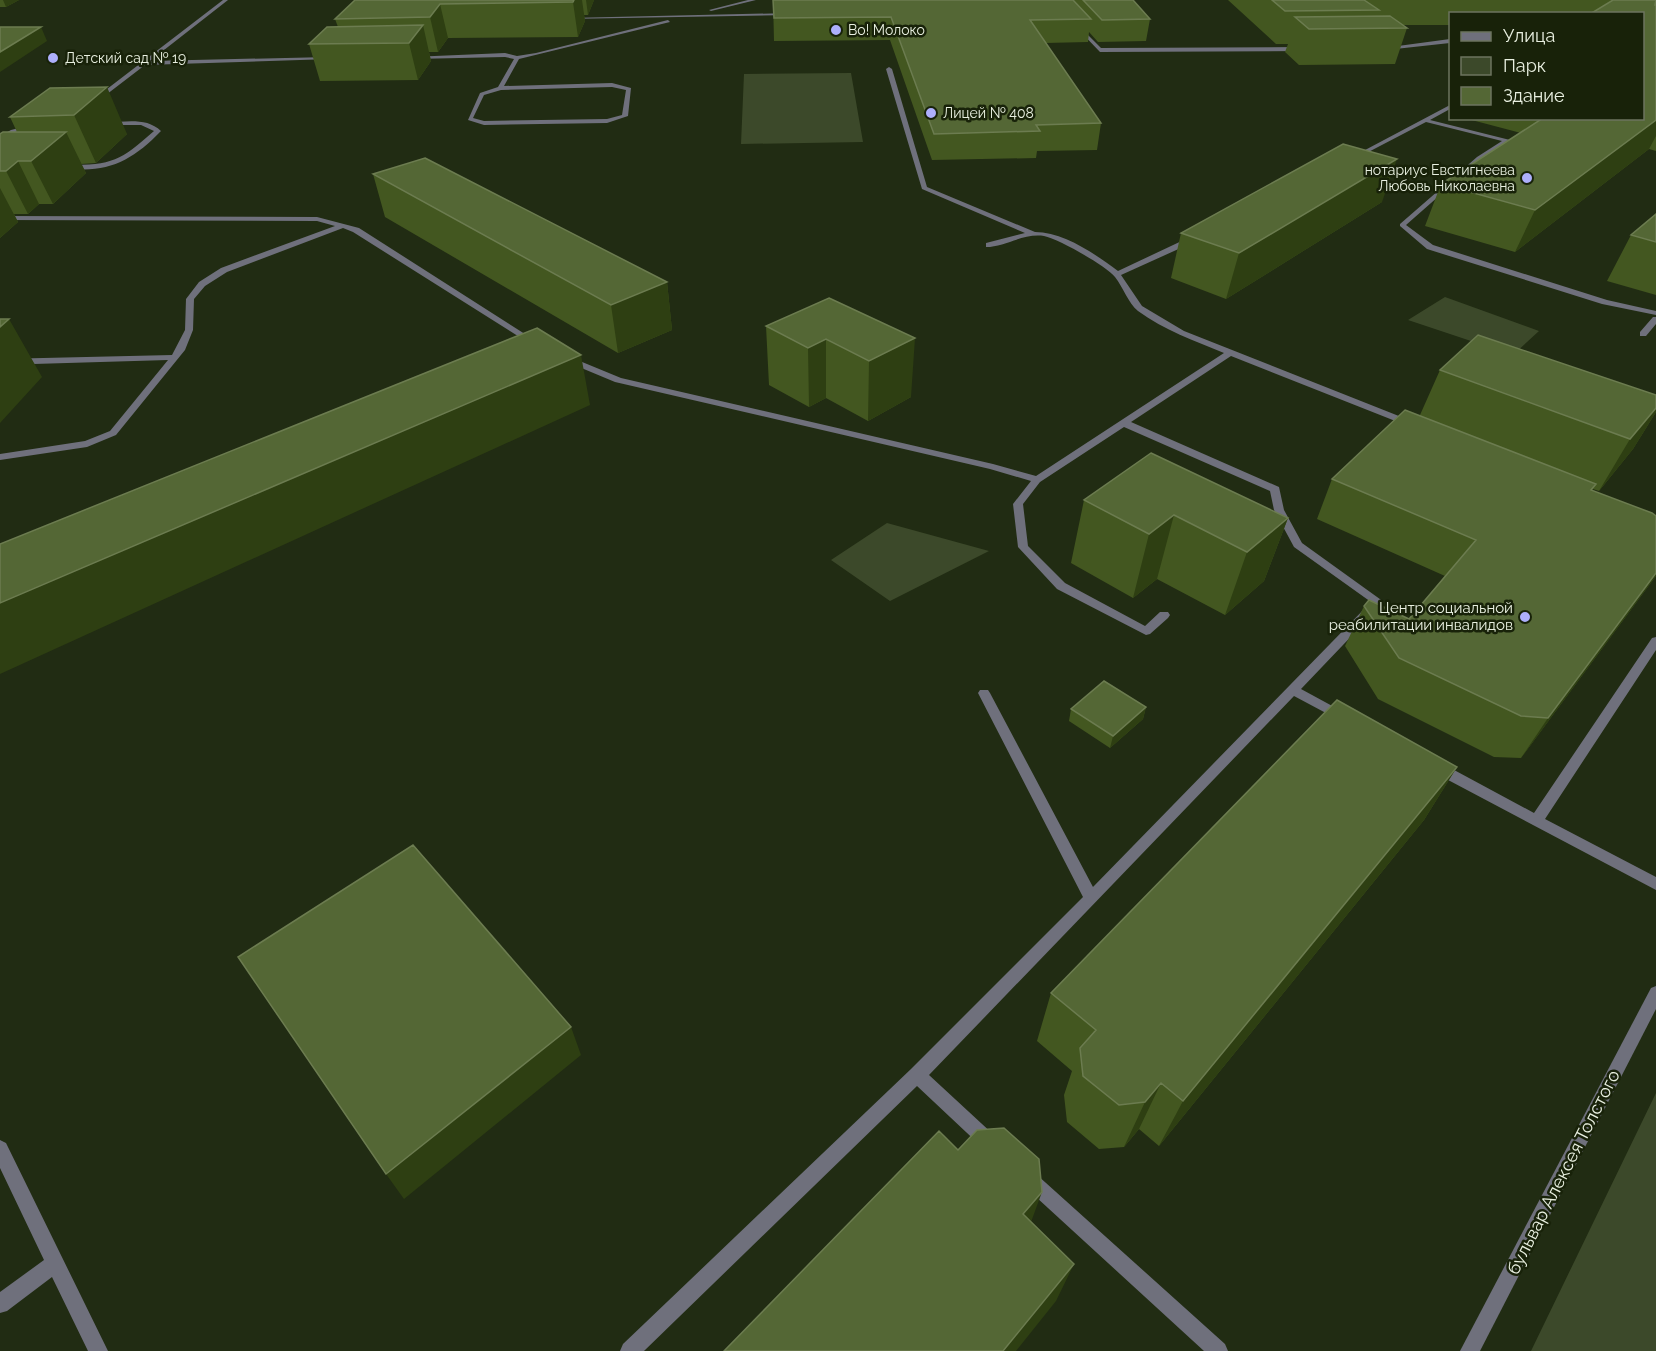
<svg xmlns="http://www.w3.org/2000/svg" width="1656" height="1351" viewBox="0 0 1656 1351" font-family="Raleway,sans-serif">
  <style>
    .green { fill: #3c492a }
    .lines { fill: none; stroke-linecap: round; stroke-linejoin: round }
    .lane { fill: #6f707c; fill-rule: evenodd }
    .street { fill: #6f707c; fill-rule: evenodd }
    .wall { fill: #435720 }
    .shaded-wall { fill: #2e3f12 }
    .building { fill: #546735; stroke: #6c7c50; stroke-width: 1.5 }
    .poi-dot { fill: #adaffb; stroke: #182209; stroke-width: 2 }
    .labels { text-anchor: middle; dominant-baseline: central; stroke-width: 5; stroke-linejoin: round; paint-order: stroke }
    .far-poi-label { font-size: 14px; fill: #e9f0e1; stroke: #182209; text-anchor: start }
    .poi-label { font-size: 15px; fill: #e9f0e1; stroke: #182209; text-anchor: end }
    .near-street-label { font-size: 18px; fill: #e9f0e1; stroke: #182209 }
  </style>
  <rect width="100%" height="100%" fill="#212c13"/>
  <!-- green -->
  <path class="green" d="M851,73l12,69 -122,2 3,-70z
    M1445,297l94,34 -26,24 -105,-35z
    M887,523l102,28 -99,50 -59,-41z
    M1656,1093v258h-125z"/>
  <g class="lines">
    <!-- lane -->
    <path class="lane" d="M223,0h5l-78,61 178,-4 3,2 -186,6 -47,36h-4v-2z
      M748,0h8l-45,11 -2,-1z
      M790,13l-2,2 -222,4 2,-1z
      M668,20l2,2 -151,37 -15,27 108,-3 19,5 -3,28 -21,7 -123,2 -16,-5 12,-27 18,-6 16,-28 -9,-2 -91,2 -3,-2 94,-4 12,3 19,-3zM612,87l14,3 -4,25 -15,4 -123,2 -11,-3 11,-23 17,-5z
      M1078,25l23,23 202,-1 3,2 -3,2 -203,1 -24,-25z
      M1450,39v4l-64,7 -3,-2z
      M889,67l3,2 35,118 108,45c29,0 60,22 83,39l70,-33h6v4l-73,33 21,31 42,25 230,91v4h-6l-177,-70 -100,66 148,65 5,23 18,33 82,59 -83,87 46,25 2,3 -2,3h-8l-45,-24 -365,379 66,61 3,6 -3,6 -6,3 -6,-3 -66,-62 -273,265h-24l3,-7 288,-275 172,-172 -105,-204 2,-3h8l2,3 103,194 278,-285 -77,-55 -20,-37 -4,-19 -146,-64 -84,55 -17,22 5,42 37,37 80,43 15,-14h8l2,3 -2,3 -18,16 -4,1 -89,-46 -39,-42 -5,-43 18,-23 -41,-12 -375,-87 -48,-20v-4l3,-1 51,21 372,86 43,12 188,-123c-29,-12 -60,-23 -86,-42 -10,-8 -15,-24 -23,-34 -9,-11 -56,-38 -71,-41 -21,-3 -39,11 -58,11v-4l39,-10 -103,-44 -36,-120z
      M1450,105v4l-20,11 80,20 -29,19 -75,66 27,20 174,55 49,11v4l-54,-11 -175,-55 -27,-23v-2l77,-67 25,-16 -76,-19 -71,37 -5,-1z
      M108,122c18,0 39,-5 53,9 -29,30 -54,43 -96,37v-2l2,-1c46,0 53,-4 87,-34l-13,-6h-35z
      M31,125l2,3 -18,4 -15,9v-5l11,-6z
      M0,216l317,1 42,11 180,115 -7,2 -179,-113 -10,-4 -116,44 -22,14 -11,13 -1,31 -8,20 -69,85 -29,12 -87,13v-6l85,-13 25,-10 58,-71 -168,5v-6l172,-4 13,-25 1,-31 13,-17 22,-14 114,-42 -18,-5 -317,-1z
      M1653,317h3v7l-10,12h-6v-4z
      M1656,637v13l-111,169 111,58v13l-223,-118 -2,-4 2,-4h10l91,49 118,-175z
      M0,1140l6,3 102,208h-20l-36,-74 -45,34 -7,2v-21l44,-32 -44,-92z
      M1030,1171l6,3 189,170 3,7h-24l-180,-165 -3,-6 3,-6z"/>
    <!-- street -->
    <path class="street" d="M1656,986v23l-176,342h-20l191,-363z"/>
  </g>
  <!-- wall -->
  <path class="wall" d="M0,0h19l-13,7h-6z
    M355,0h239l-6,15h-4l1,6 -7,16 -130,1 -10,14h-9l2,9 -13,19 -98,1 -11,-37 29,-17 -3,-8z
    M773,0h360l17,19 -4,22 -48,1 -9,-10 -1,10 -43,1 56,80 -4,27 -60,1 -1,7 -104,2 -42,-120 -116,1z
    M1228,0h428v151l-7,-2 -134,103 -90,-26 16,-42 80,-51 -57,-15h178v-104h-192v11h-47l4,3 -12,36 -96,1 -14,-13 3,-8h-12z
    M50,88l77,46 -31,29 -15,1 5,9 -33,31h-14l-11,10h-14l4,8 -18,16v-104l17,-2 -7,-15z
    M373,174l294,108 5,48 -54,23 -233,-136z
    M1382,202l-156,97 -55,-21 10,-45z
    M1656,214v81l-49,-14 24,-46z
    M829,298l82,99 -43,24 -42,-23 -17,9 -40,-22 -3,-59z
    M1440,370l216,25v17l-23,37 -34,42 -6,-2 -1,2 64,85 -135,182 -27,-1 -116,-58 -33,-53 19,-40 45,13 36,-43 -128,-57 15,-40 88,-64z
    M1084,500l204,18 -24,63 -39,34 -68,-36 -24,19 -62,-35z
    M1146,707l-3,12 -33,29 -41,-27 2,-12z
    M1457,767l-33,53 -265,326 -20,-17 -15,18 -25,2 -32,-27 -3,-27 8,-24 -35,-30 14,-48z"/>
  <!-- shaded-wall -->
  <path class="shaded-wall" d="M3,0h16l-13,7z
    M574,0h8l3,21 -7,16 -5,-35z
    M586,0h8l-6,15z
    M440,4l8,34 -10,14 -8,-35z
    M423,25l8,36 -13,19 -9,-37z
    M41,27l6,14 -47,31v-20z
    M107,87l20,47 -31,29 -22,-48z
    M1656,120v16l-7,13 -134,103 20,-42z
    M66,132l20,41 -33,31 -22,-43z
    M1397,159l-15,43 -156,97 13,-46z
    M18,161l21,43 -11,10 -22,-43z
    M0,188l18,34 -18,16z
    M667,282l5,48 -54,23 -7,-48z
    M9,319l33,58 -42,46v-96z
    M915,338l-4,59 -43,24 1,-60z
    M826,339v59l-17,9 -1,-59z
    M581,355l9,50 -590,269v-71z
    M1656,408v4l-23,37 -34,42 31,-52z
    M1174,515l-17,64 -24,19 16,-64z
    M1288,518l-24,63 -39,34 22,-63z
    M1656,573v3l-135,182 27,-40z
    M1146,707l-3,12 -33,29 3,-12z
    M1457,767l-33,53 -265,326 24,-45z
    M571,1027l10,28 -177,144 -18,-25z
    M1161,1083l-22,46 -15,18 21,-45z
    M1042,1192l-15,41 -4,-19z
    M1074,1264l-18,37 -40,50h-13z"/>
  <!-- building -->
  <path class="building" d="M355,0h219l-1,2 -133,2 -10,13 -95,2z
    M773,0h300l18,19 -61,1 71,103 -65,2 4,6 -106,3 -43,-117 -117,1z
    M1083,0h50l17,19 -48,1z
    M1272,0h92l15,10 -94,1z
    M1613,0h43l-1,5h1v115l-121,90 -94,-26 102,-66h99v-104h-52z
    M1390,16l17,12 -98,1 -14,-12z
    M423,25l-14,18 -100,1 18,-17z
    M0,27h41l-41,25z
    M107,87l-33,28 -64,2 40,-29z
    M3,132h63l-35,29h-13l-12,10h-6v-37z
    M1343,144l54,15 -158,94 -58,-20z
    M425,158l242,124 -56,23 -238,-131z
    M1656,214v28l-25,-7z
    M829,298l86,40 -46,23 -43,-22 -18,9 -42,-22z
    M0,319h9l-9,8z
    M537,328l44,27 -581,248v-59z
    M1478,335l178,60v13l-26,31 -190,-69z
    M1405,410l191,74 -5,6 61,23 4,3v57l-108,145 -27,-2 -122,-58 -35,-52 5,-6 40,19 67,-79 -144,-61z
    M1151,453l137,65 -41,34 -73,-37 -25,19 -65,-34z
    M1104,681l42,26 -33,29 -42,-27z
    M1337,700l120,67 -274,334 -22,-18 -16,19 -26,3 -36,-29 -3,-28 16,-18 -45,-37z
    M413,845l158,182 -185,147 -148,-217z
    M1004,1128l35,31 3,33 -19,22 51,50 -71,87h-279l215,-220 19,19 19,-20z"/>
  <!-- markers -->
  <g class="poi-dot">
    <circle cx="836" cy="30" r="6"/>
    <circle cx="53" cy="58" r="6"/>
    <circle cx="931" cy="113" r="6"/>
    <circle cx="1527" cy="178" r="6"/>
    <circle cx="1525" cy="617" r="6"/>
  </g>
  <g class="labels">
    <!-- far-poi labels -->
    <g class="far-poi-label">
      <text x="848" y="30">Во! Молоко</text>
      <text x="65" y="58">Детский сад № 19</text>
      <text x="943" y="113">Лицей № 408</text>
      <text x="1515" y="170" text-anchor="end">нотариус Евстигнеева<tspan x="1515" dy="16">Любовь Николаевна</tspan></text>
    </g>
    <!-- poi labels -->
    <g class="poi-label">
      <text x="1513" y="608">Центр социальной<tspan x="1513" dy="17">реабилитации инвалидов</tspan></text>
    </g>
    <!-- near-street labels -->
    <g class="near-street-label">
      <text transform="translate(1563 1172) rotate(-63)">бульвар Алексея Толстого</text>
    </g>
  </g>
  <!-- legend -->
  <rect x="1449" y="12" width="195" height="108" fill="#182209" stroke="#6c745f" stroke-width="1.5"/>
  <rect x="1461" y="32" width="30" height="9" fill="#6f707c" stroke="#6c745f" stroke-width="1.5"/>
  <text x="1503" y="42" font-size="18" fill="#e9f0e1">Улица</text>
  <rect x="1461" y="57" width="30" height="18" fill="#3c492a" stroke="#6c745f" stroke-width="1.5"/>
  <text x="1503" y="72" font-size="18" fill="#e9f0e1">Парк</text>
  <rect x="1461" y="87" width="30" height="18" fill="#546735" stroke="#6c745f" stroke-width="1.5"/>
  <text x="1503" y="102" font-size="18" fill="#e9f0e1">Здание</text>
</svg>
